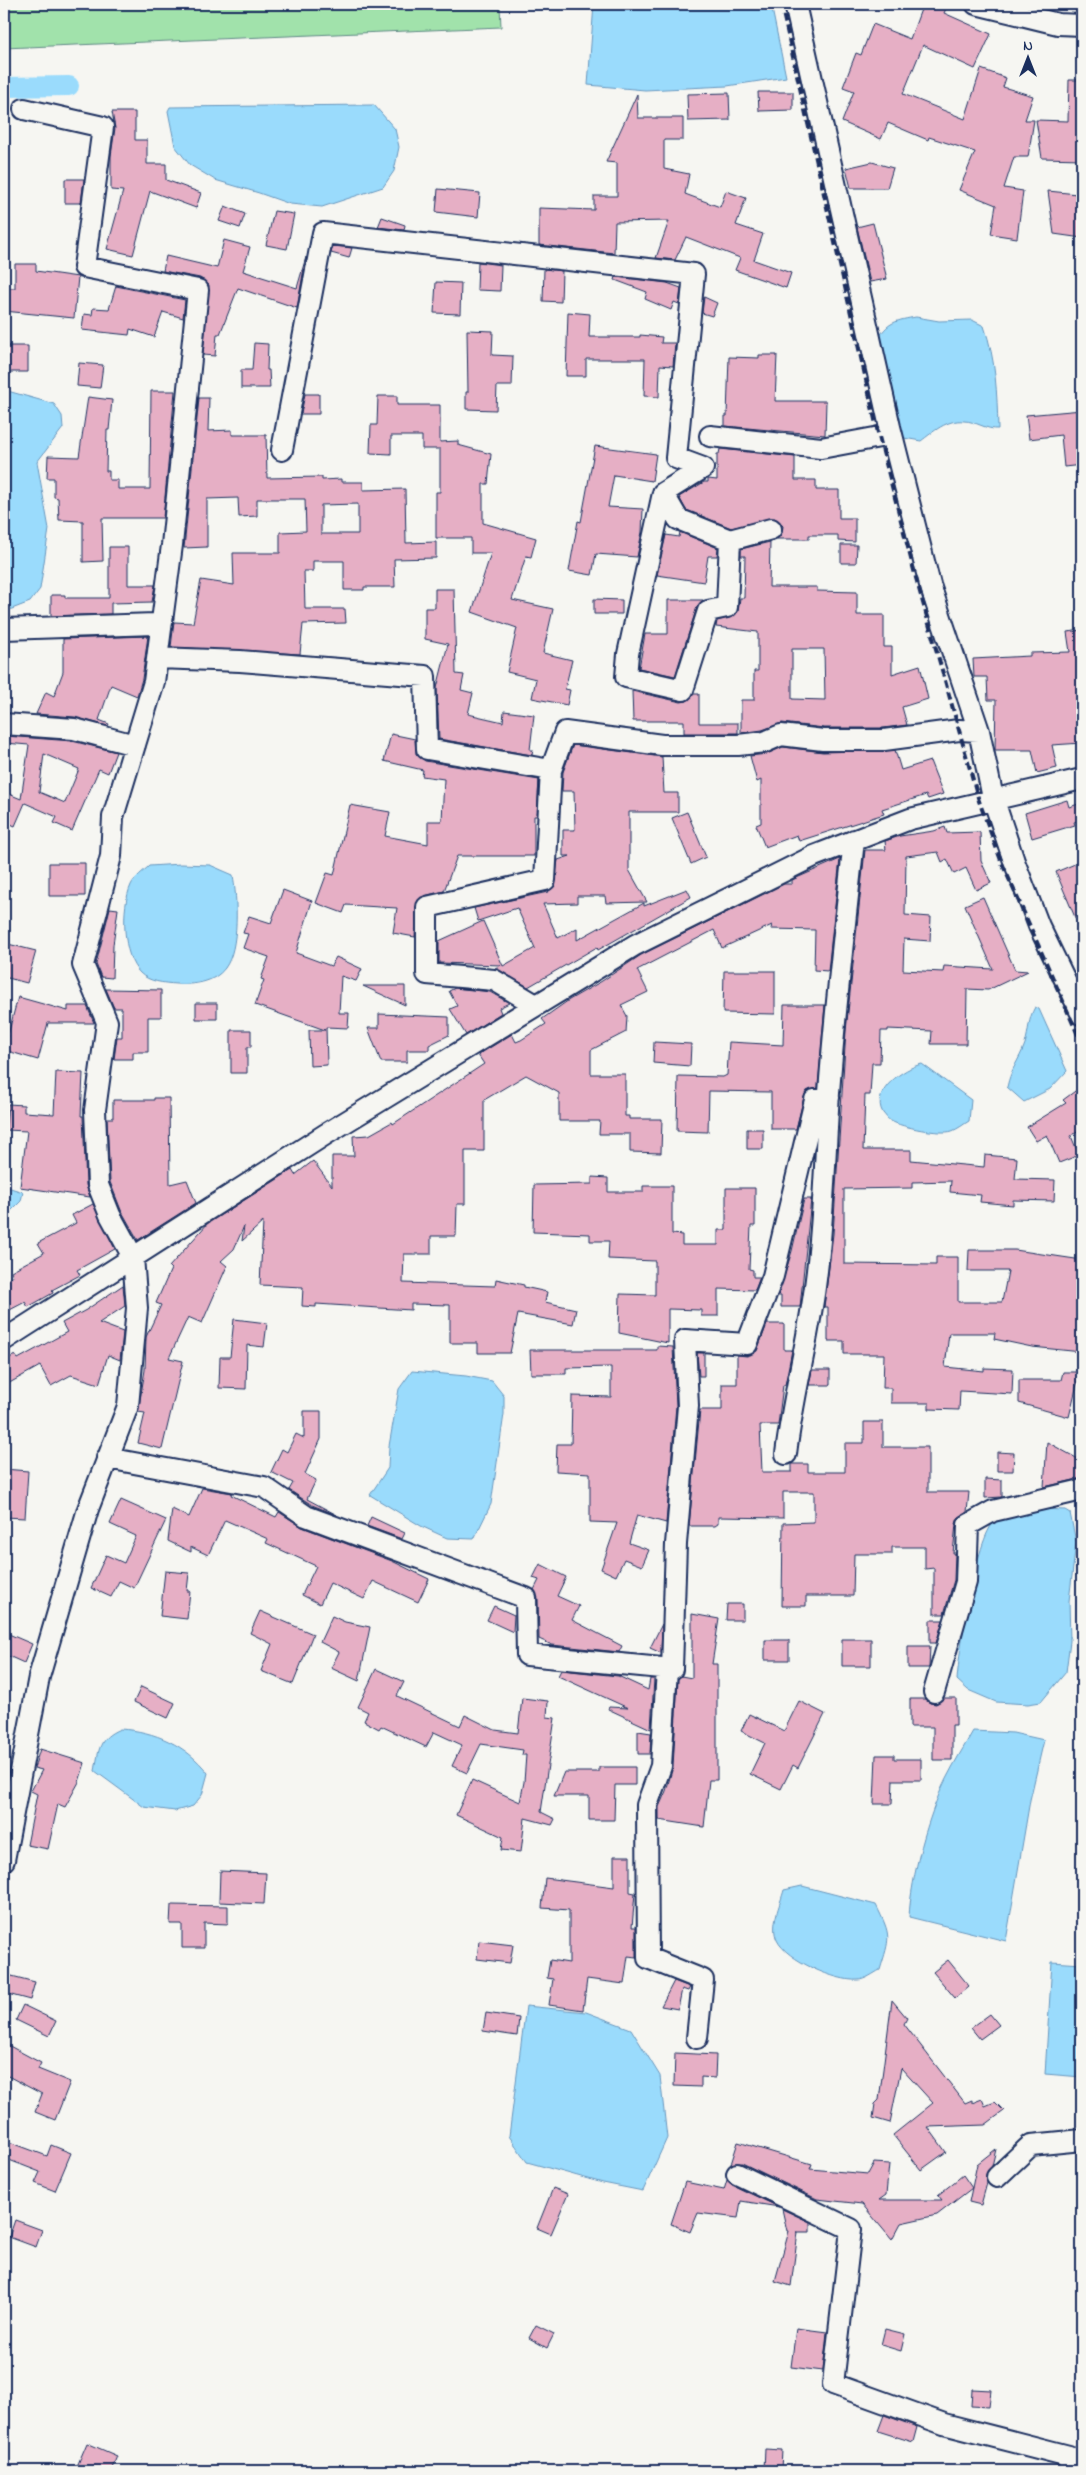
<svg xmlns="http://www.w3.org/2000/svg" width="1086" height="2475" viewBox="0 0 1086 2475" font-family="'Indie Flower',sans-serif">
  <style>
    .green { fill: #a1e2ab; stroke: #5e8884 }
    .water { fill: #9adbfc; stroke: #6796bd }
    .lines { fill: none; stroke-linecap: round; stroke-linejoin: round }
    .canal { stroke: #9adbfc; stroke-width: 20 }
    .building { fill: #e6afc5; stroke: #1b2f5e; fill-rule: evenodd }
    .minor-casing { stroke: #1b2f5e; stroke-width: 24 }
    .minor { stroke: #f6f6f2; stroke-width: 20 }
    .rail { stroke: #1b2f5e; stroke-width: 4; stroke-dasharray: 8 4; stroke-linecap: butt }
  </style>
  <rect width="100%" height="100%" fill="#f6f6f2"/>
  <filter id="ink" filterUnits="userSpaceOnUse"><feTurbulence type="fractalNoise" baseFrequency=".02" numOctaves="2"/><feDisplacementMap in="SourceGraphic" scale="10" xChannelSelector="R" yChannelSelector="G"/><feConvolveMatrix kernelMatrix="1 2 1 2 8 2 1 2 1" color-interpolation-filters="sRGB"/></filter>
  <g filter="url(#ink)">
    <!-- green -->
    <path class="green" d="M4,4h496l1,23 -497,21z"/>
    <!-- water -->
    <path class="water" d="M594,4h177l15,73 -59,9 -82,4 -57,-5z
      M374,105l21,24 4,18 -5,24 -11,16 -61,20 -32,-3 -31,-11 -44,-13 -25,-15 -15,-19 -7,-35 2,-4z
      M916,317l23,4 33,-1 12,6c12,34 13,67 14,103 -12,1 -22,-8 -34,-8 -17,-2 -31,11 -43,20l-17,-3 -11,-19 -15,-79c8,-18 20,-20 38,-23z
      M4,390l50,14 8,12 1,12 -26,34 12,67 -9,60 -10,13 -26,10z
      M181,864l29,1 23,10c4,23 7,73 -8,93 -11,15 -32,17 -49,16 -12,-1 -27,-2 -36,-11 -18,-17 -19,-66 -9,-88 3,-7 13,-14 18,-19z
      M1035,1007l4,2 28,62 -17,18 -26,13 -17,-15c4,-19 12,-26 18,-43 4,-13 3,-25 10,-37z
      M922,1064l49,36 -2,21c-5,3 -11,8 -17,10 -11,4 -51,-4 -61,-10 -3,-1 -6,-6 -8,-8 -13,-22 21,-45 39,-49z
      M4,1186l19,6 -2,9 -17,17z
      M412,1371l54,5 26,5 12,15v18l-13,90 -17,35 -27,-1 -26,-12 -51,-31 18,-27 1,-22 10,-57z
      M1039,1509l26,1 5,3 6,29 -7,59 1,40 -4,31 -25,30 -13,2 -32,-2 -28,-12 -11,-10c2,-28 19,-143 38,-159 10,-8 32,-9 44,-12z
      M120,1729c35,2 66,16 88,44l-6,22 -9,11 -18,5 -31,-4 -49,-36c4,-21 3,-33 25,-42z
      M973,1731l40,2 31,7 -14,60 -24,141 -97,-24c2,-40 19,-102 37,-138 8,-16 18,-32 27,-48z
      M802,1886l74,19c16,32 14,32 4,65 -6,3 -15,10 -22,10 -21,2 -72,-20 -81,-40 -7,-15 3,-35 7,-50z
      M1052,1962l30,2v113l-37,-3z
      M526,2006l60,6 45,17 29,47 7,62 -24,53 -40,-8 -76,-21 -18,-26z"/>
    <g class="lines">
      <!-- canal -->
      <path class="canal" d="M4,87l65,-1"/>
    </g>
    <!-- building -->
    <path class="building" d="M923,4h25l-4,9 47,21 -16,35 -52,-24 -20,49 62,25 16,-50 25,9 -3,9 30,9 -8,24h9l-6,37h-14l-10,31 19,3 -6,47 -26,-4 5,-29 -37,-15 16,-38 -46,-15 -1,3 -40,-17 -7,16 -39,-17 12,-31 -11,-4 13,-34 5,2 12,-31 37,15z
      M1069,80h13v79l-40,-1 -6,-38 32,1z
      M758,92h35v18l-34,1z
      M729,93l1,27 -42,1 -1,-27z
      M637,94l1,24h45v22h-19v29l25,5 -4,20 35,13 6,-16 20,7 -10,27 27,9 -9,26 37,13 -5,15 -51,-18 5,-12 -54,-21 -11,23 -19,-2 13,-37 -54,1 -1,31 -75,-8v-37l55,2v-14h23v-33l-11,-1z
      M112,112h23v28h12v24h19v16l35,13 -5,15 -46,-17 -17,64 -26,-6 16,-58 -12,-1v-34l4,-28z
      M872,162l21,6 -6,20h-36l-5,-20z
      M65,179h19l-3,24h-16z
      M438,189l42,4 -2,24 -42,-5z
      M1048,191l29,3 5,44 -28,-4z
      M225,206l20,8 -5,14 -21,-7z
      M274,211l20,3 -7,35 -21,-4z
      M382,217l23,8 -1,5 -26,-3z
      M873,223l14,56 -17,3 -13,-55z
      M224,240l26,7 -7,24 54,17 9,-31 -9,51 -59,-20 -18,46h-3l-2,22 -12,-1 6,-70 -9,-7 -37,-7 3,-15 51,12z
      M333,246l19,2 -3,10 -18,-5z
      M478,262l23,3 -1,26 -23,-1z
      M15,264h21v7l42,6 -4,41 -70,-7v-23h11z
      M544,269l18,2 -1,31 -18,-1z
      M616,277l51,6 14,5 -2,16 -5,-2 -3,8 -26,-11 2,-7 -32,-12z
      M436,282l25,1 -1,31 -26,-1z
      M116,286l69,14 -2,18 -20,-6 -9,25 -24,-8 -1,6 -47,-5 2,-16 8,1 1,-7 16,1z
      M704,297l13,6 -5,13 -10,-3z
      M568,312l22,2 -1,23h51v-2l22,2 -1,6h14l-2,23 -13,-1 -1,32 -15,-1 1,-37h-59v17h-20z
      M467,330l26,1 -1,24 21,1 -1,30h-15l-1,24 -30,-1v-17h2z
      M254,343l14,1 -1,26h2l1,18h-29v-18h11z
      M4,346h24v26h-24z
      M759,355h18l-2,46h51l-1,34 -100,-9v-10h2l2,-59 30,1z
      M79,363l24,2 -3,23 -23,-2z
      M151,391h24l-12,127h-61l1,43 -20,1v-41l-24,-1 -1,-22 -4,-1v-19h-7l1,-22 31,1 9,-60 24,3 -3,30h-2l-1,41h3v9h9v9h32z
      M305,394h14v20h-18z
      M378,396h19v9h43v37l18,-1v4l33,9 -3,30h-5v39l53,15 -5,19 -5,-1 -14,44 41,9 -10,44 29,7 -7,29 5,1 -3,15 -35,-7 4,-19 -29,-7 10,-44 -45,-16 19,-59h-20v-15h-35v-46h4v-43h-18v-13h-31v18l-21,-1 1,-28h6z
      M199,398h10l-1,33 24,-1v5h34l1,43 55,-1v3l19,-1v3h22v8l42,-1 1,54 30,-1v16l-42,1 1,28h-31v3h-20v-29h-31v10h-9l1,38h40l1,14 -43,1 -3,30 -129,-7 3,-25 19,1 8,-43 33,5 -1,-32h47v-21l26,-1 -1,-32h-48v17l-18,1 -1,-19 -31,1v48l-23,1zM358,504v30h-37v-29z
      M1082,410v55l-18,2 -3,-32 -32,4 -3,-24z
      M595,446l61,8 -4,27 -38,-6 -6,32 35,2 -1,23 -5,25 -41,-3 -4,21 -23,-4 9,-50 3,1z
      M720,449l75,8v23h21v10h23v28h16v24l-17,-1v-6h-29v4h-32l5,-6 1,-7 -8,-8 -44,10 -45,-18 -7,-13 25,-15h4v-3l9,1v-26h2z
      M680,532l38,16 -1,8h-9l-4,26 -47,-7 9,-40 13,2z
      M770,542l-1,45h48v4l40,1v23h27v32h8v27l28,-9 8,34 -26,8 5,18 -24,3h-59l-42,-5 -20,7 -21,3v-33h13v-29h4v-39l-42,-5 1,-6 17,-5 4,-4 2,-14h4l1,-42h-4v-7zM792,649h32l1,51 -33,-1z
      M841,545h16l-1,18h-15z
      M109,547h19v38h27l-3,17 -41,1v11l-60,2v-21h14v3h44z
      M435,589h19l2,85 8,1 -3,15 12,3 -5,21 35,8 1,-11 30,4 -4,35h3l-1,5 -93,-16 -2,-51 11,-44 -23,-5v-31h10z
      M594,599l28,1v14h-28z
      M668,600h35l-6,7 -22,69 -36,-8 6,-34h23z
      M1082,630v113l-30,2 5,23 -20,5 -5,-23h-37l1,-50h-8l-1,-23h-13l-1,-18 57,-3v-3l40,-1 -3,-20z
      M148,636l-6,43 -5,17 -26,-11 -12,35 10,4 -1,2 -33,-9 -39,-3 10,-22 8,4 9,-24v-33z
      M632,691l49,11 6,-1 7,-7h5v29h39v10h-54v-12h-51z
      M391,734l24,5 1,15 9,7 114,19 -2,36h-3v40h-77l-13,35 -20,5 -7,6 -2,35 -22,-4 4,-25 -51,-3 -3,8 -27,-10 11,-30 7,2 16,-70 40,7 -5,24 43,8v-23h14l2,-42 -22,-3 1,-6 -39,-9z
      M5,736l67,5 44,11 -8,21 -9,-4 -27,62 -18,-8 3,-6 -32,-14 -10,23 -11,-5v-29l17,7 8,-54 -24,-2zM44,754l35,15 -14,34 -26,-11z
      M573,745l89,12 2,36h14v19h-49v58l18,32 -41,1 -1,-7h-28v7l-34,1 15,34 19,-10v12l67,-37v3l43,-17 4,8 -93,53 -1,-3 -69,40 -33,-19 6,-3 -62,-2v-22l44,-20 20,45 32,-18 -18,-40 -39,13 -4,-13 74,-16 6,-5 4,-27 12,-4h-7v-26h12l-1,-39h-12l1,-19z
      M783,747l40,5 72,-2 6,20 29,-9 13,33 -15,5 -2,-4 -44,14 2,5 -85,27 -2,-6 -32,12 -9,-22 5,-2v-43l-4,2 -7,-26 17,-2z
      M1067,800l2,7 13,-4v17l-8,2 1,3 -43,13 -7,-25z
      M687,812l19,45 -15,7 -19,-46z
      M945,827l2,6 33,-1 1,29 10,22 -15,7 -10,-22 -12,6 -7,-15 -5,3 -4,-10 -32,4 -1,59 26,2 -1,24 -26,-2 -1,31 40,2 1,-6 49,3 -28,-64 18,-8 32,73 13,1 -40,19 -21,-1 -1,55h-35l1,-13 -44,-2v2h-7l-1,32h-8l-2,32h-5l-2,55h48v10l73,7 1,-12 32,3 -2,21 40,1 -1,21 -41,-1v5l-33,-3 1,-7 -31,-3 1,-11 -39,1v6l-68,1v75l92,1v-8h22v45h44l6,-31h-40l1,-21h46l67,10v92l-50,-5 -38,-8 1,-6h-46l-4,34 39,4v-3l29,1 -1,25 -52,-3 -1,19 -30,-1v-6h-38v-15h-8l1,-34h-40v-13h-16v-34h-4l9,-73 13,-203 19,-181h21l-1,-9 15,-5 34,-5z
      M840,859l-12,112 -14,-1 1,-40 -44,-1 1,-4 -50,23 -8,-18 -77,40 11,22 -27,13 6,11 -1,16 -35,18v24h34v42h4v3h33l-1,34 -31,-1v-18h-31l1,-13h-41v-28l-33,-18 -42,25v51h-19v53h-8l-1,32h-25v18h-27l-1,29 92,3 1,-7 28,6v2l23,5 -2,10 31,7 -3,15 -55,-10 -8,39h-32v-10h-28v-38l-39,-1v6l-95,-6v3l-14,-1 1,-19 -43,-2 3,-63 -21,19 2,-15 -10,23 -13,12 6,5 -25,57 -14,-6 -19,41 14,3 -21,88 -24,-6 7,-30 -7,-1 7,-42 1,-33 15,-32 -5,-2 15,-34 -2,-2 39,-44 84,-53 3,5 18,-14 19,25v-30h22l-1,-20 16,-1 23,-13 1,2 91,-60 -6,-9 34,-21 4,8 5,-2 25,-16 -4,-5 27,-19 33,-19 39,-26 143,-71h8v-4z
      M1082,861v73l-26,-62z
      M49,863h36v33h-36z
      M283,890l29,11 -16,52 35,13 5,-9 26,12 -6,12 -15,-5 -2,37h10l-1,15 -22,-1 1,38 -17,1 -1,-36h16l-70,-25 9,-25 -3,-1 8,-22 -26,-9 5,-14 -5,-1 6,-17 22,7z
      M110,908l8,1 -5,36 -1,33 -11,-1 -5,-13z
      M4,943l32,8 -9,32 -23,-6z
      M724,971h51v43l-52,-1z
      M363,986h42v19z
      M455,988l35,4 19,11 -10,5 2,5 -35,22 -16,-26 7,-3 -8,-15z
      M106,989l55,1v27h-13v35h-15v7h-19l3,-22h5v-29h-8z
      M18,997l50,14v-5h19l7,17h-46l-10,37 -34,-10z
      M196,1003h21v16h-21z
      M784,1005h41l-7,83 -11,3 -3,6 -8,32h-25v-37l-62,-1 -1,41 -31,-1 1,-55 45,1 4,-2 2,-33 54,3z
      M379,1014l70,3v18l-20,10v5h-22v12h-26l-13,-34h11z
      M231,1030h20v17h-4v26h-16z
      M654,1042l37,2 -1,22 -37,-3z
      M56,1072l27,1 -2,43h2l3,69 4,12 -70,-10 7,-56 -21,-1 2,-26 16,1v7l30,2z
      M1082,1086v43l-11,7 8,19 -20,8 -12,-28 -11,6 -9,-14 39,-24 -3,-3z
      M154,1098h15l1,86 17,-4 9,23 -58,37 -17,-30 -11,-28 -3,-64h6v-18h41z
      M747,1129h16v20h-16z
      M592,1177l16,1v14h35v-6h29v48l10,1v10h36v-15h8v-42h29v38h-4l-2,43 4,1v7h7l-5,13 -37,-1v27h-17v-6l-33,-1v34l-49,-10 1,-39 35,1v-34l-47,-2 1,-18h-19v-7l-57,-2 1,-47 58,-1z
      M804,1199h7l-11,108h-19v-11h-3l14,-45z
      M93,1204l22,45 -38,21 3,5 -28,15 1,3 -25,14 -3,-5 -21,11v-31l9,-6 -2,-5 33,-18 -6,-10 38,-20 -4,-8z
      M123,1285l2,21 -26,17 24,9 -3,28 -12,-5 -9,29 -28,-9 -20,11 -11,-20 -36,20v-25l11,-6 3,4 49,-27 -5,-9 24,-13z
      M234,1319l33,4 -3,24 -17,-2 -1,44 -27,-1 1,-31h10z
      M767,1324h17v26h8l-7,35h-2l-5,40h-18l2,47h30v-8h16v8h37v-29h19v-21h19v25h45v45h41l-2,20 -9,6 -2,6 -3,29h2l-1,27 -10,34h-10v-46l-9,1v-22h-33v7h-38l-1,42h-47v10h-24l1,-83 31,-1v-30h-31v26l-65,-1v7l-3,2h-26l11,-116h22v-26h15v-29l10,1 10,-5z
      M657,1346l16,1 3,59 -10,117 -29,-8 -8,28 20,7 -7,16 -18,-7 -8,17 -15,-7 16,-46 -27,-1v-49l-34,-2 1,-27h14l1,-48 39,1v-30l-45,1v6h-35l-1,-24h127z
      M697,1353h7v23h-5z
      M812,1370h18v15h-21z
      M1063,1372h17l-11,45 -50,-14v-23h42z
      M304,1411h17v28l-16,35 11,6 -9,19 30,16 -25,-10 -23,-15 4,-7 -22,-11 11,-23 5,3 9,-18 8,4z
      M1047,1442l35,19v17l-38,9z
      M997,1452l17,1 -1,18h-16z
      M4,1469l24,2 -3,47 -21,-1z
      M985,1479l17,1v17l-17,1z
      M202,1488l30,5 -1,2 45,22 3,-5 23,15 90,34 37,18 -11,23 -45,-21 -9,18 -34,-16 -10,21 -18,-9 14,-29 -50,-23 2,-4 -43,-19 -17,35 -17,-8v5l-23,-11 4,-32 17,8z
      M121,1500l45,20 -32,68 -15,-7 -8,16 -20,-9 15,-33 18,8 12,-27 -26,-12z
      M371,1517l34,16 -3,6 -35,-13z
      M540,1564l26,13 -9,19 22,10 -7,14 50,26 -3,6 -67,-7 -13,-6 -1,-41 -4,-8 5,-10 -6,-2z
      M165,1571l24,2 -2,18h3l-3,28 -27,-3z
      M727,1604h16v16h-17z
      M494,1606l20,9 -1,17 -26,-12z
      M260,1611l53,23 -20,50 -32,-13 11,-27 -22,-11z
      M692,1614l27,5 -7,45h5v116h-8l-5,47 -45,-7v-13l7,-16 7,-24 5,-88 3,-3 11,2z
      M332,1616l13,6 25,5 -11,54 -28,-13 8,-16 -19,-10z
      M930,1620h13l-7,23h-6z
      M662,1624l-1,29 -11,-5z
      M4,1632l28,12 -8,19 -20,-9z
      M842,1639h29v27h-29z
      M765,1640h24v20h-24z
      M908,1646h22l-1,22h-21z
      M376,1669l28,13 -7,14 63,30 5,-11 30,15 23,3 4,-35 26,3 -1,16 8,1 -14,94 14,7 -3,6 -27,-7 -4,34 -20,-2 2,-13 -47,-22 16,-35 48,22 4,-20 2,-27h-4l1,-5 -42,-6 -14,29 -15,-7 10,-21 -28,-13 -8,15 -45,-21 -2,3 -15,-8 4,-9 -10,-5z
      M561,1670l57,6 30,14 2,-11h4l-3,50 -43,-20 1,-2 19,1 -70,-32z
      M141,1687l34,16 -7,15 -34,-16z
      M944,1698h12v27h-4v35h-19v-33h-23v-28h15l5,4 6,1z
      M799,1701l26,13 -27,54 -5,-3 -12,24 -31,-15 15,-31 -24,-12 8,-17 35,17z
      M638,1731l13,2 -1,21h-12z
      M40,1749l45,14 -6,19 -14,25 -7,-3 -10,45 -21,-4 10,-51 -6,-3 11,-21 -8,-2z
      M876,1755h18v4h27v21h-28l-1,24h-18z
      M599,1767h36v18h-20l-1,35h-25v-24h-35l10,-24h35z
      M614,1856h16v36l5,1 -3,34h4v30l-8,-1 -4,28 -37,-5 -4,31 -34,-5 4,-26 -6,-1 3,-18 19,3v-53l-27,-2 3,-30 69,9z
      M220,1871l46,2 -2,31 -45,-2z
      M171,1905l57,1v18l-24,-1v25h-22v-24h-12z
      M479,1941l34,4 -3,18 -33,-4z
      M948,1960l21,26 -14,12 -22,-26z
      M4,1974l31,8 -5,18 -26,-7z
      M674,1981l16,6 -2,4 -6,-2 -4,20 -17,-3z
      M892,2000l15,18 -3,6 61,79 7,-3v3l10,-4 3,7 10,-4 9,9 -19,14 -57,2 18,25 -25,18 -28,-35 40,-32 -32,-35 -11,55 -17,-5 2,-14 4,-4z
      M23,2005l33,16 -7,15 -33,-16z
      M486,2013l33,5 -2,18 -34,-5z
      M990,2014l9,11 -19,14 -9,-11z
      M4,2043l37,20 -3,6 32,13 -15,38 -20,-8 7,-18 -38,-20z
      M675,2053l41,2 -1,23 -14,-1v10l-27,-1z
      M4,2140l43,16 4,-11 20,8 -16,38 -20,-8 5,-11 -36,-14z
      M738,2142l74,22 -2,5 58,5 6,-11 15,1 -3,31 -7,5h63l-4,-5 25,-20 9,13 -35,27 -36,8 -9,17 -30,-36 -45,-5 -75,-36 -11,1z
      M996,2149l-4,17 -6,8 1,9 -6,22 -12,-3 8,-38z
      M727,2180l5,5 47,22 -38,-6 -3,17 -40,-5 -8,19 -19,-8 14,-42 39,8z
      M553,2188l15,6 -17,40 -14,-6z
      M782,2209l28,13v10h-14h2l-7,54 -16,-5 14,-50h-2z
      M15,2220l27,10 -6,17 -27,-10z
      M536,2325l18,9 -7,14 -18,-10z
      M796,2328l31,4 -4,39 -32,-4z
      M885,2329l20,5 -4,17 -20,-6z
      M972,2389l19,1 -2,17 -18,-1z
      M884,2415l33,12 -4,15 -35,-11z
      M87,2443l30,13 -6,15h-36z
      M765,2449l17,1 -1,20 -17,-1z"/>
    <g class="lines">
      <defs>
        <path id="minor" d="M795,4l95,423 40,158 49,146 14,67 21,63 25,65 43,89
          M976,4l82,20 24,1
          M710,436l111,12 59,-11
          M282,450l41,-217 371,41 -18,184 27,10 -40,25 -35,161 -2,23 57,13 25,-79 19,-4 3,-67 41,-11
          M663,493l15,26 52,21
          M4,629l151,-5
          M158,658l82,3 185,15 2,73 124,21 14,-38 97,13h76l27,-3 16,-7 42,5h61l75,-10 20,1
          M4,724l70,5 61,16
          M536,1005l-42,-25 -67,-6v-67l118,-27 6,-110
          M4,1340l322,-206 309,-189 179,-89 96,-37 172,-40
          M786,1454c7,-59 23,-116 30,-175 8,-62 9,-124 13,-186 6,-84 16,-168 25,-253
          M107,1458l157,29 42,29 220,82 1,57 145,14 4,-125 12,-138 -3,-66 62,4 26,-68 42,-176 14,-2
          M667,1669l-6,97 -14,39 1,153 55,22 -6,58
          M934,1692l32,-110 2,-57 25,-14 89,-21
          M4,1860l35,-183 49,-168 40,-103 9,-98 -4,-51 -23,-42 -12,-30 -3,-75 12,-88 -24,-57 28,-109 2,-39 41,-135 18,-137 26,-255 -114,-23 19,-140 -79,-18
          M737,2174l114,55 -18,155 111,40 125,32 1,15
          M997,2177l34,-32 51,-5"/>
      </defs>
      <!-- minor casing -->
      <use href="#minor" class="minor-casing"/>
      <!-- minor -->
      <use href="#minor" class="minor"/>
      <!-- rail -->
      <path class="rail" d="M781,4l97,429 38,145 63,223 23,62 80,181"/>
    </g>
  </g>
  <!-- margin -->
  <rect width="1086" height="2475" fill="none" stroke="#f6f6f2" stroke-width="20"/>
  <rect x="10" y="10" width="1066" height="2455" fill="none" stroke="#1b2f5e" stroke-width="2" filter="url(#ink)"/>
  <!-- north arrow -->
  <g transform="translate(1028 58)" stroke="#f6f6f2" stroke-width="4" paint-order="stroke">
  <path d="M0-4L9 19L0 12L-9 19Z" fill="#1b2f5e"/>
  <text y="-8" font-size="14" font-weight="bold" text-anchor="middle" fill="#1b2f5e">N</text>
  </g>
</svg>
